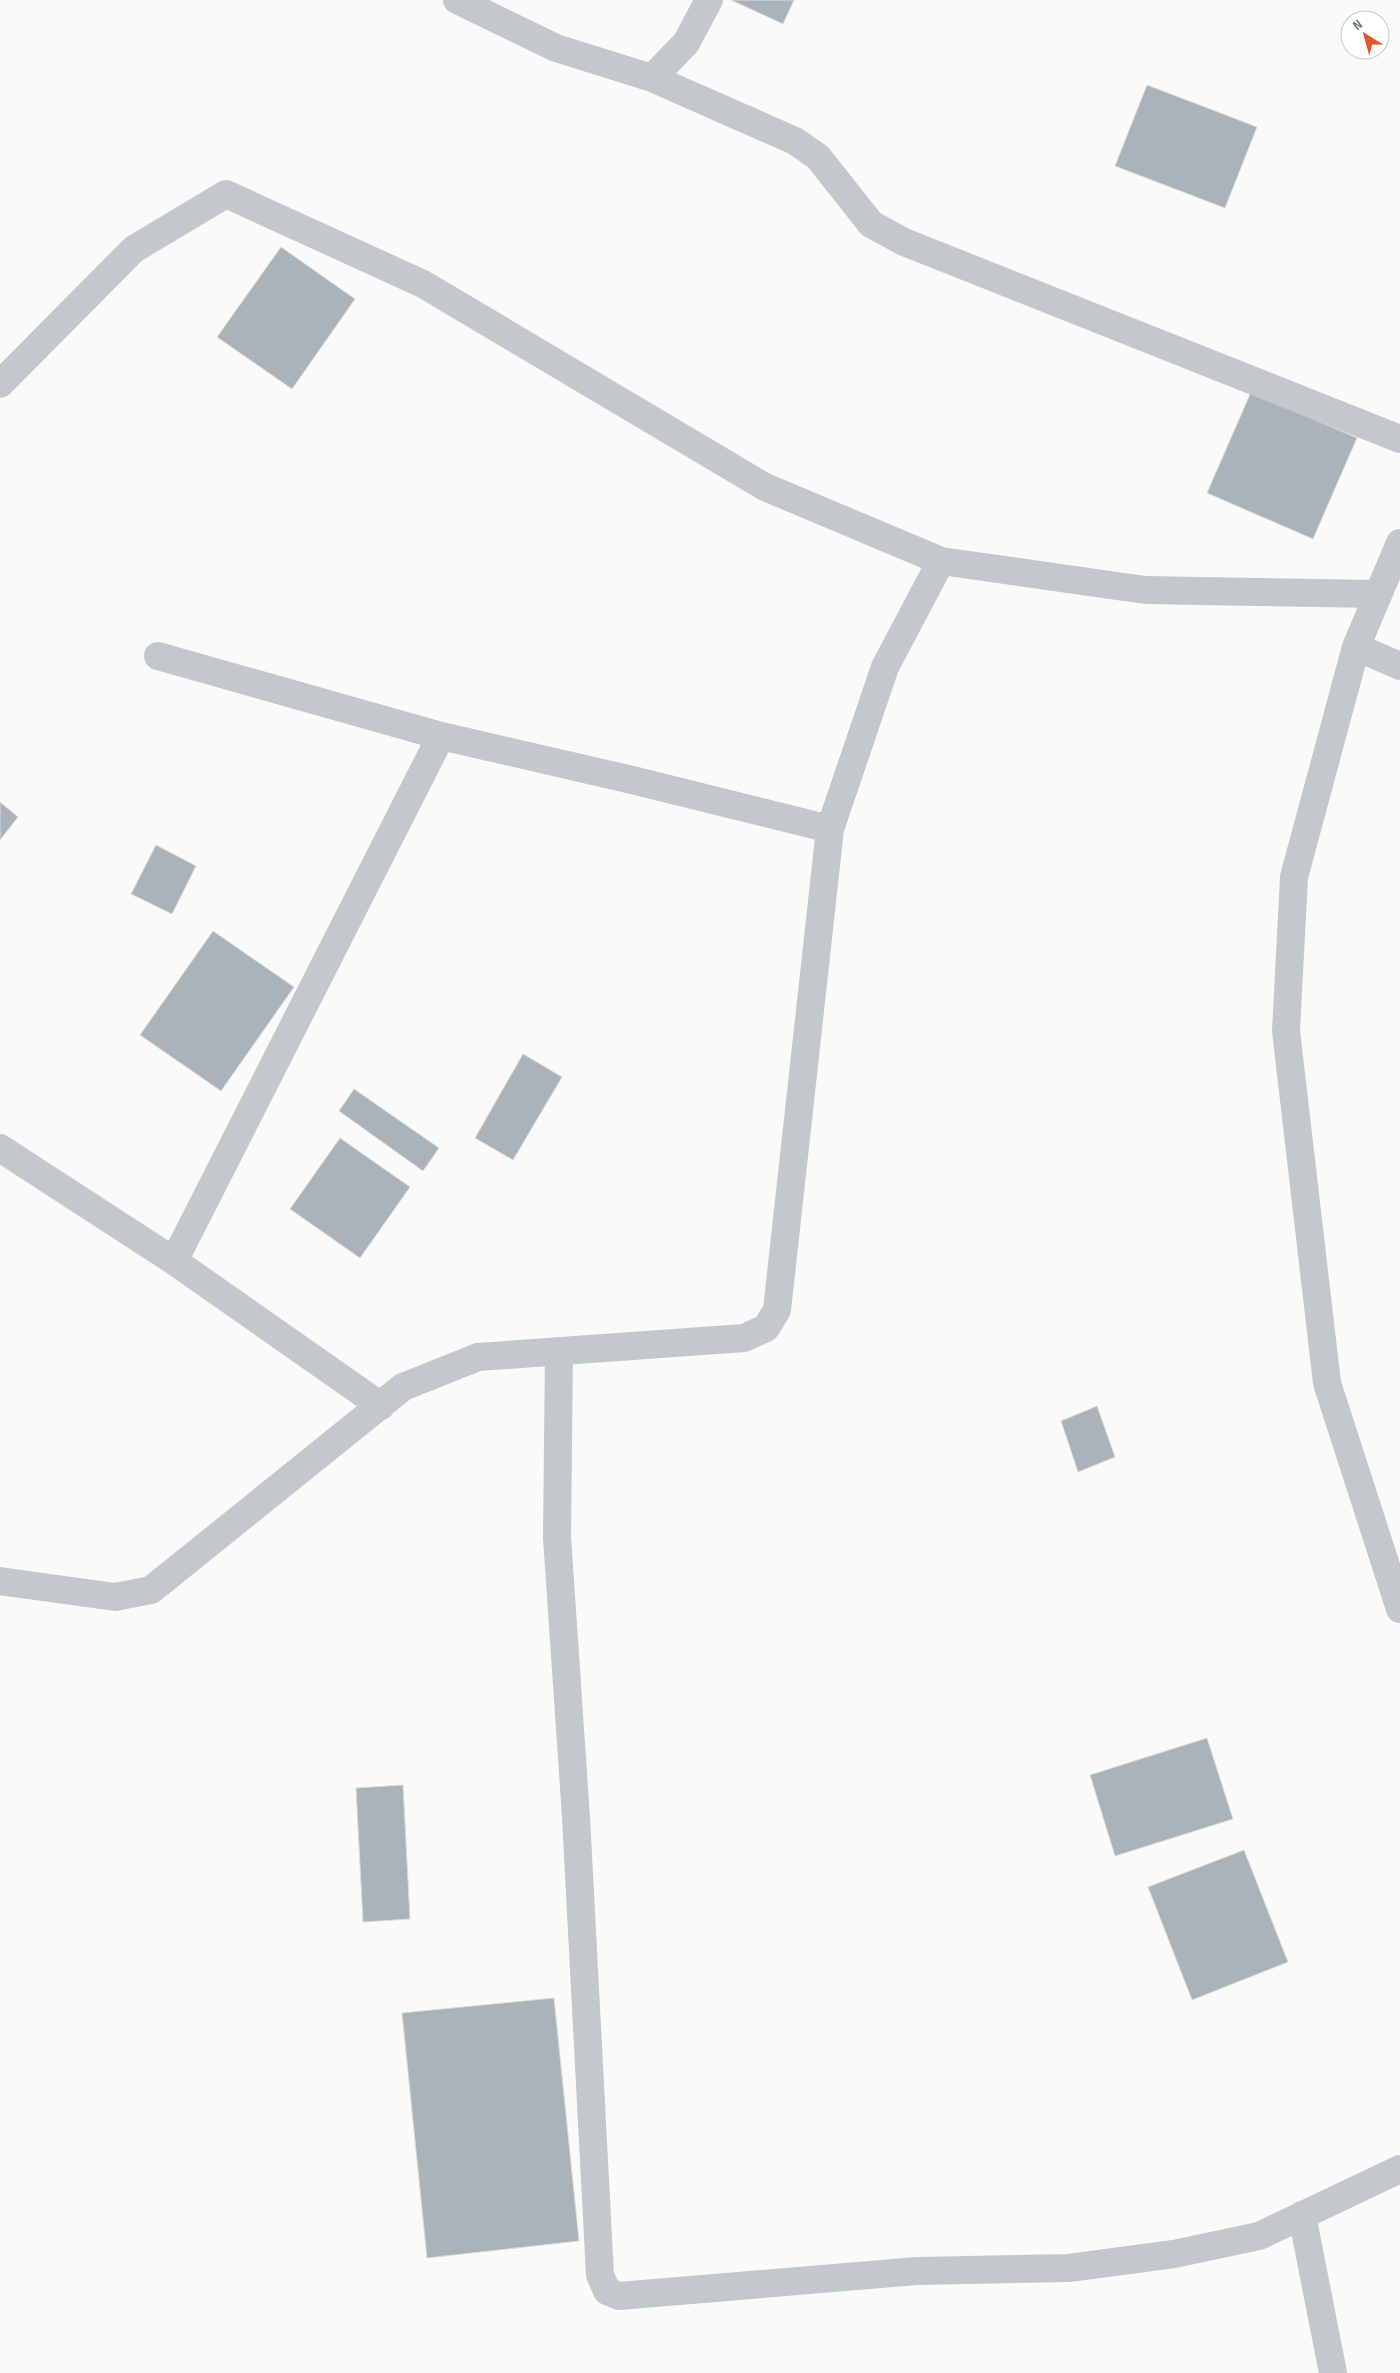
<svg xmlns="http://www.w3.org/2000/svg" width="1400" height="2373" viewBox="0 0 1400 2373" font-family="'Sofia Sans Condensed',sans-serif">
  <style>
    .building { fill: #aab3b9; stroke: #dcdcda }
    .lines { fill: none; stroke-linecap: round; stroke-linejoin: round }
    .minor { stroke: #c3c8cc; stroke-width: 28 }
  </style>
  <rect width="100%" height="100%" fill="#fafaf8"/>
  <!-- building -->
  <path class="building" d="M731,0h63l-11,24z
    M1147,85l110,42 -32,81 -110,-42z
    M281,247l74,52 -63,90 -75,-52z
    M1251,392l106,46 -44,101 -106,-46z
    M0,802l18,15 -18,23z
    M156,845l40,21 -24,48 -41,-20z
    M213,931l81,56 -73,104 -81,-56z
    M523,1054l39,23 -49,83 -38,-22z
    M354,1089l85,59 -16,23 -84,-60z
    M340,1138l70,49 -50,71 -70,-49z
    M1097,1406l18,51 -37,15 -17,-51z
    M1207,1738l26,81 -118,37 -25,-81z
    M403,1785l7,134 -47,3 -7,-134z
    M1244,1850l44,112 -96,38 -44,-113z
    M554,1998l25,243 -152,17 -25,-245z"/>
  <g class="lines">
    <!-- minor -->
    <path class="minor" d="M457,0l99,48 96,30 34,-35 23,-43
      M652,78l143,63 23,16 53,67 33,18 496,197
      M0,384l134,-135 92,-55 197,90 342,203 176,74 204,29 232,4
      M1400,543l-44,104 -62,230 -8,154 41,352 73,226
      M1356,647l44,19
      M158,656l283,80 187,43 202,50
      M0,1148l174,113 207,145
      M174,1261l267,-525
      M559,1351l-2,186 19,280 24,458 7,16 12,5 298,-25 152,-3 105,-14 85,-18 141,-67
      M0,1581l115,16 36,-7 252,-203 75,-30 266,-19 22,-10 11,-18 53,-481 55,-162 56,-106
      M1302,2215l31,158"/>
  </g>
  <!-- north arrow -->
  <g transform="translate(1365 35) rotate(323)"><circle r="24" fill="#ffffff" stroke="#c1c8cd"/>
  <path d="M0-4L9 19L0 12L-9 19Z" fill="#e4572e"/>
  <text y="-8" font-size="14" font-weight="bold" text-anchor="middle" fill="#657683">N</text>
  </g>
</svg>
